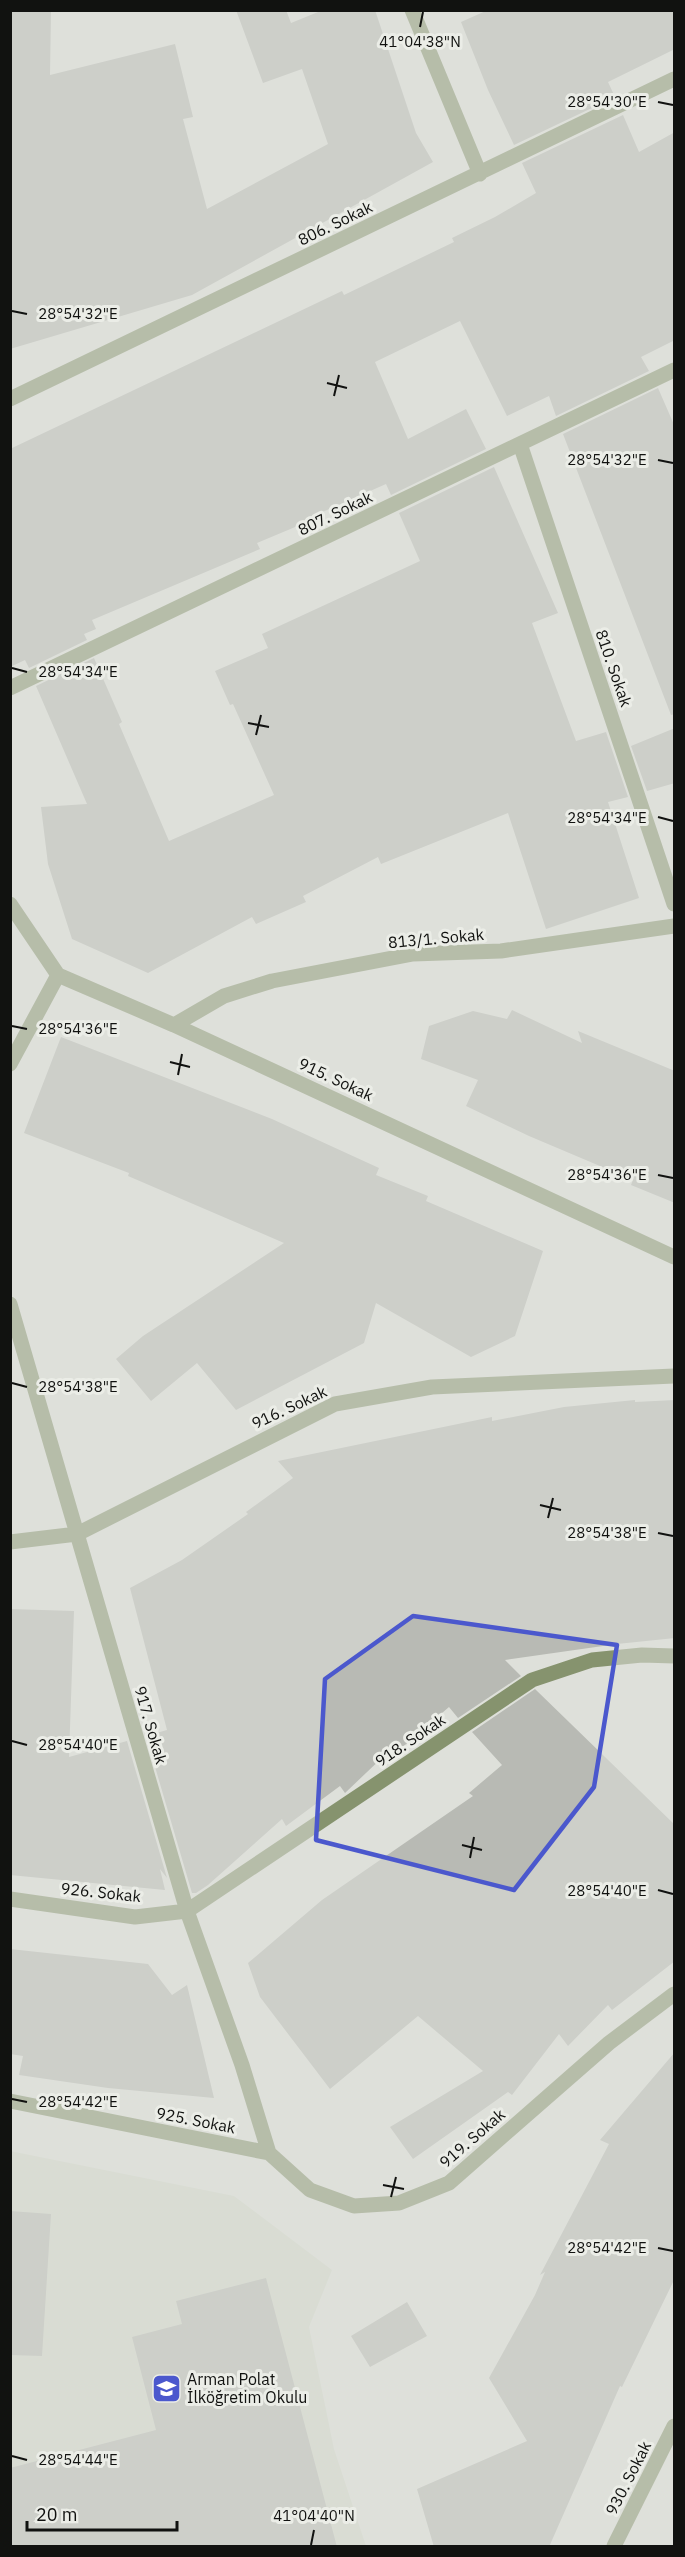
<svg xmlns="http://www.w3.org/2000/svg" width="685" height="2557" viewBox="0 0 685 2557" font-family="'IBM Plex Sans',sans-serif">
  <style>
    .built { fill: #d3d8cb }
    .building { fill: #b8bab4 }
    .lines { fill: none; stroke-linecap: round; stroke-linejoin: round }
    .street { stroke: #86936e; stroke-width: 15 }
    .marked { fill: none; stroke: #4b58cd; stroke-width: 4.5; stroke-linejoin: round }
    .ticks { fill: none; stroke: #111210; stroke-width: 2 }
    .labels { text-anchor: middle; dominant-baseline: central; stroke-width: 6; stroke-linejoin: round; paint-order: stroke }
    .street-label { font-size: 16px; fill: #111210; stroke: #ebede7 }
    .poi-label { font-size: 16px; fill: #111210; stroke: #ebede7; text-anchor: start }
    .ticks-label { font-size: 15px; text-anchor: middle; fill: #111210; stroke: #ebede7; stroke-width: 6; stroke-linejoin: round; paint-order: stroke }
  </style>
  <rect width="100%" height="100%" fill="#dee0da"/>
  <!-- built -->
  <path class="built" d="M10,2151l224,45 98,74 -23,57 25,122 32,97h-355z"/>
  <!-- building -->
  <path class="building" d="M10,10h41l-1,65 125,-31 18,73 -10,2 24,90 121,-65 -26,-75 -39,14 -27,-73h50l5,13 32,-13h52l41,123 17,29 -241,133 -182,54z
    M488,10h187v39l-67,33 7,15 -101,48 -26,-55 -27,-68z
    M623,115l16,37 36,-20v208l-34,17 8,14 -93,45 -7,-20 -42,20 -47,-95 -85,41 33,77 58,-30 20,40 -95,46 -5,-11 -68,30 1,3 -62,26 3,6 -168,71 4,9 -12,5 3,6 -58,28 -4,-8 -15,7v-218l332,-158 2,4 110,-53 -2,-4 43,-21 41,-24 -14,-30z
    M658,388l17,39v287l-4,1 -108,-281z
    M494,467l64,146 -26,10 44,118 30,-9 22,65 -20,5 31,96 -93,31 -38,-116 -127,51 -3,-7 -75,39 3,6 -50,22 -4,-7 -104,56 -76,-34 -24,-75 -7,-57 46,-3 -51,-118 58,-28 28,64 -3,2 50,117 105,-46 -41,-91 -3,1 -15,-34 53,-23 -6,-14 158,-73 -21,-48z
    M675,728v55l-28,8 -16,-45z
    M512,1010l70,33 -4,-12 97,40v132l-44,-18 2,-5 -104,-44 -63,-30 12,-26 -57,-21 8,-33 44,-15 34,8z
    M61,1037l211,82 107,49 -3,7 52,21 -2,5 117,50 -28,85 -44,21 -95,-54 -12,40 -128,67 -39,-47 -46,38 -35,-42 27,-23 141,-93 -156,-67 1,-3 -105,-40z
    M635,1400v2l40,-2v238l-58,6 -112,16 16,16 -63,42 -9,-11 -58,50 -4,-4 -42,40 -5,-7 -54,40 -4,-7 -74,66 -12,8h-4l-46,-157 21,-6 -37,-142 52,-28 66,-46 -2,-2 47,-34 -15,-17 214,-44v4l72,-14z
    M10,1609l64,2 -5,146 58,-16 40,137 -7,-9 5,21 -155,-15z
    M535,1689l140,136v136l-63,49 -4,-5 -40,41 -9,-12 -47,61 -4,-3 -95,67 -23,-32 93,-56 -65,-55 -88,73 -70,-92 -12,-34 74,-63 151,-104 -4,-3 33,-28 -30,-33z
    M10,1949l138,15 24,31 15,-10 27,113 -106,-10 -89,-13 4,-19 -13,-2z
    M675,2052v226l-53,109 -2,-1 -71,161h-115l-17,-58 110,-48 -38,-63 46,-83 10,-23 -5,3 69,-131 -9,-4z
    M10,2211l41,3 -9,142 -32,-1z
    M266,2278l71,269h-327v-79l146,-38 -24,-93 50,-13 -6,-23z
    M407,2302l20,34 -57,31 -19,-31z"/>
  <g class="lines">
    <!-- street -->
    <path class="street" d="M412,10l68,164
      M10,399l664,-320
      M520,444l154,460
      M10,688l664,-318
      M10,904l48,71 116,50 500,232
      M174,1025l50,-29 48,-15 141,-27 88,-3 173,-25
      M10,1064l48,-89
      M10,1304l177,607 55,154 27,88
      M10,1542l67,-8 258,-130 97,-17 242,-11
      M10,1899l125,18 52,-6 345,-231 60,-20 50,-5 32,1
      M10,2101l259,52
      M269,2153l41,37 44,16 45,-3 50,-20 160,-140 65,-49
      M614,2546l60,-120"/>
  </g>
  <!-- marked area -->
  <path d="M0 0H685V2557H0ZM413,1616l204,29 -23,142 -80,103 -198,-50 9,-161z" fill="#dee0da" fill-opacity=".55" fill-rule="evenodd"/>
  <path class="marked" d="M413,1616l204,29 -23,142 -80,103 -198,-50 9,-161z"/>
  <!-- ticks -->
  <path class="ticks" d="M420,27l3,-15M658,102l15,3M12,311l15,3M327,383l20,5M334,396l5,-21M658,460l15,3M12,668l15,4M248,723l21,4M256,735l5,-20M658,817l15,4M12,1026l15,3M170,1062l20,5M178,1075l4,-21M658,1175l15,3M12,1383l15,4M540,1505l21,5M548,1518l5,-20M658,1533l15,3M12,1741l15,4M462,1845l20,5M470,1858l4,-21M658,1890l15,4M12,2099l15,3M383,2185l21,4M391,2197l5,-20M658,2248l15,3M12,2456l15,4M311,2545l3,-15"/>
  <!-- icons -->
  <defs>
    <symbol id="school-square" viewBox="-11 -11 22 22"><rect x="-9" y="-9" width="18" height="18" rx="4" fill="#4b58cd" stroke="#ebede7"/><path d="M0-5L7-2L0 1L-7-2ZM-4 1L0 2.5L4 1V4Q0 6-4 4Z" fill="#fff"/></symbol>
  </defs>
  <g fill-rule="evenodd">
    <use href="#school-square" x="150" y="2372" width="33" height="33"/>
  </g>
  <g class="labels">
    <!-- street labels -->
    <g class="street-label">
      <text transform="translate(335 223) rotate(-26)">806. Sokak</text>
      <text transform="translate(335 513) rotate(-26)">807. Sokak</text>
      <text transform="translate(614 668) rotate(71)">810. Sokak</text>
      <text transform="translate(436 938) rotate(-5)">813/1. Sokak</text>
      <text transform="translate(336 1079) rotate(25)">915. Sokak</text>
      <text transform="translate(289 1407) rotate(-25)">916. Sokak</text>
      <text transform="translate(151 1725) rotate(74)">917. Sokak</text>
      <text transform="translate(410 1740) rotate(-34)">918. Sokak</text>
      <text transform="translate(101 1892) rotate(6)">926. Sokak</text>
      <text transform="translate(196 2120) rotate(11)">925. Sokak</text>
      <text transform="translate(472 2138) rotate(-41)">919. Sokak</text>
      <text transform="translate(628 2478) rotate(-63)">930. Sokak</text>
    </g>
    <!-- poi labels -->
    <g class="poi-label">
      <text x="187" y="2379">Arman Polat<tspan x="187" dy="18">İlköğretim Okulu</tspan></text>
    </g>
  </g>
  <g class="ticks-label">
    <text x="420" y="47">41°04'38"N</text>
    <text x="607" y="107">28°54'30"E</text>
    <text x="78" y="319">28°54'32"E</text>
    <text x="607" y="465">28°54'32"E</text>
    <text x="78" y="677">28°54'34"E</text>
    <text x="607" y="823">28°54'34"E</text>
    <text x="78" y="1034">28°54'36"E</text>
    <text x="607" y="1180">28°54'36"E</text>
    <text x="78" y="1392">28°54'38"E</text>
    <text x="607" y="1538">28°54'38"E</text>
    <text x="78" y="1750">28°54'40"E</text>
    <text x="607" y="1896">28°54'40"E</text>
    <text x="78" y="2107">28°54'42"E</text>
    <text x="607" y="2253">28°54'42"E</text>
    <text x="78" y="2465">28°54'44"E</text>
    <text x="314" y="2521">41°04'40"N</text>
  </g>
  <!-- border -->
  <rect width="685" height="2557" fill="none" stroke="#111210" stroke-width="24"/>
  <!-- scale -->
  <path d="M27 2521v9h150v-9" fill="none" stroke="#111210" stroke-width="3"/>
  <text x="36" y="2521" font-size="18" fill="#111210" stroke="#ebede7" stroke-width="4.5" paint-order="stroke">20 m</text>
</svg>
